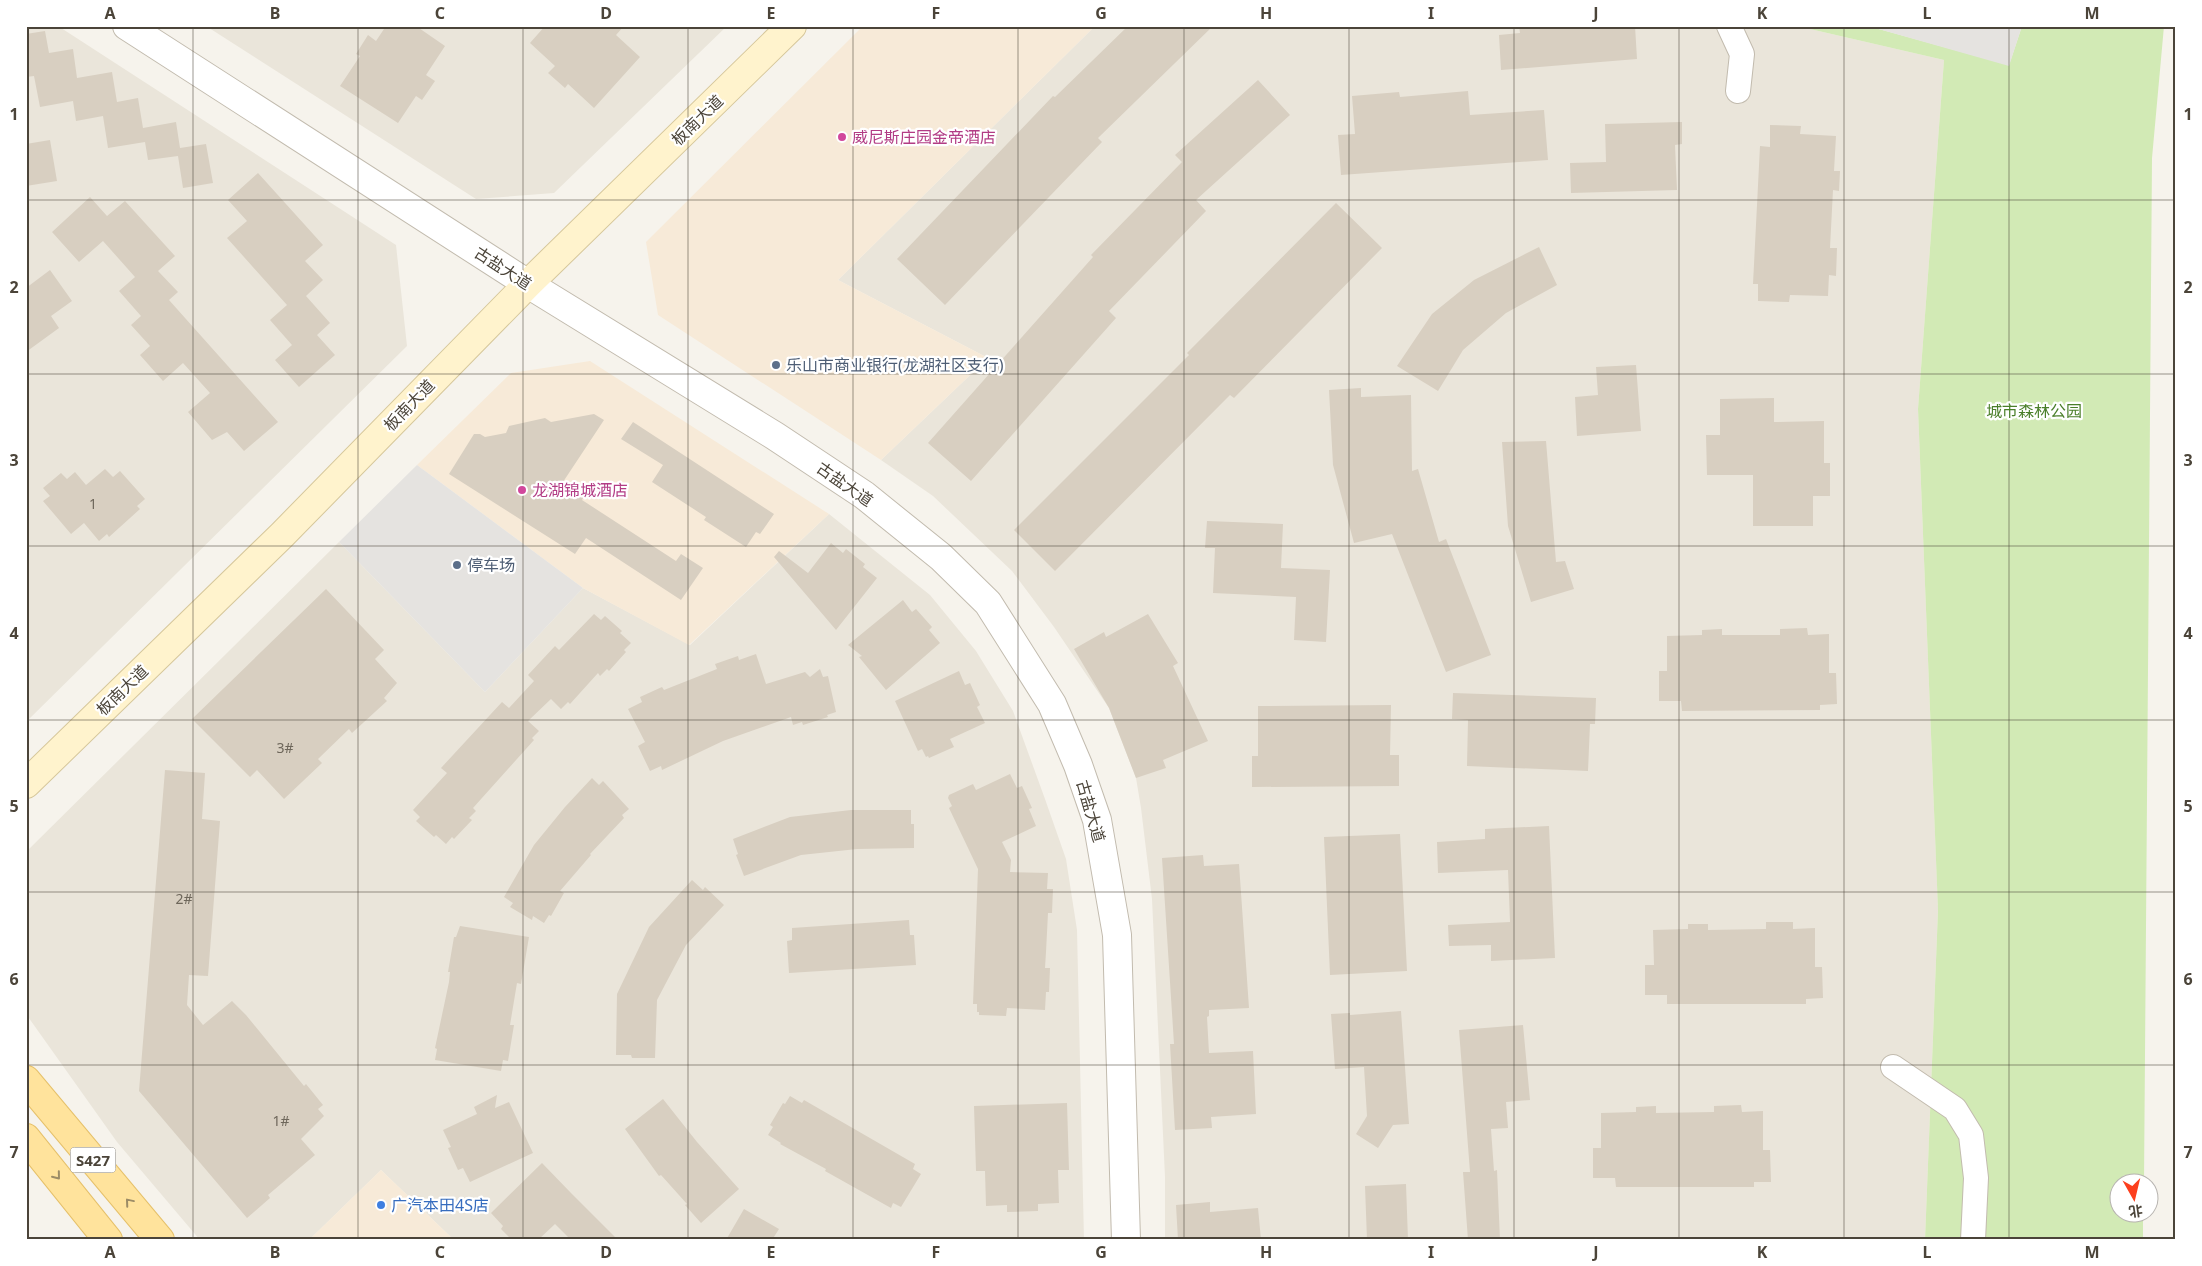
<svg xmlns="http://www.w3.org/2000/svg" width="2202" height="1266" viewBox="0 0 2202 1266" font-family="'Noto Sans','Noto Sans SC',sans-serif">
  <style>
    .residential { fill: #eae5da }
    .commercial { fill: #f7ead8 }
    .green { fill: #d2eab5 }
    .parking { fill: #e5e3e0 }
    .building { fill: #d8cfc1 }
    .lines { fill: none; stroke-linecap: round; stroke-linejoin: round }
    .minor-casing { stroke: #c2bbae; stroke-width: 26 }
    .tertiary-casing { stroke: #c2bbae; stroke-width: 30 }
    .secondary-casing { stroke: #d6c79b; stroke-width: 30 }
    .primary-casing { stroke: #e6c16a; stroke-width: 30 }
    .minor { stroke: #fff; stroke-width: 24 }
    .tertiary { stroke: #fff; stroke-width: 28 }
    .secondary { stroke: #fff3cd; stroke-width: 28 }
    .primary { stroke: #ffe39c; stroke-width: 28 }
    .oneway { stroke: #9c8c66 }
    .grid { fill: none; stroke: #4b4439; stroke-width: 1; stroke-opacity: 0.55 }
    .hotel-dot { fill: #d1479c; stroke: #fff; stroke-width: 2 }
    .service-dot { fill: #5c6f8a; stroke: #fff; stroke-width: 2 }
    .shop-dot { fill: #3f7fe0; stroke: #fff; stroke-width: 2 }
    .labels { text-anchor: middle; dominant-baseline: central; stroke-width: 4.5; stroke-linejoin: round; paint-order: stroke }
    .number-label { font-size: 14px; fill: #6e675b }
    .shield { fill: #fff; stroke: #817c74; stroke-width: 1 }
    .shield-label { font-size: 15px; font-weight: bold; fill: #4b4439 }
    .street-label { font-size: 16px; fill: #4b4439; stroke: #fff }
    .hotel-label { font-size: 16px; fill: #b23c85; stroke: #fff; text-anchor: start }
    .service-label { font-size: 16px; fill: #4e5e75; stroke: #fff; text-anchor: start }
    .park-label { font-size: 16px; fill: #4a7f2a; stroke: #fff }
    .shop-label { font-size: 16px; fill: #366cbe; stroke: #fff; text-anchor: start }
    .neatline { fill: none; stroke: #4b4439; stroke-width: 2 }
    .grid-label { font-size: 16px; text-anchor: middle; font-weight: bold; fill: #4b4439 }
  </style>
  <rect width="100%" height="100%" fill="#f6f3ec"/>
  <!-- residential -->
  <path class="residential" d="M26,26h32l338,219 11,101 -381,376z
    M206,26h521l-173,167 -78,6z
    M1095,26h702l147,34 -26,349 20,500 -13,331h-760v-63l-13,-278 -11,-91 -5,-30 -27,-70 -55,-81 -42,-56 -79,-75 -52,-36 107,-102 -150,-78z
    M829,514l101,81 46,56 37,60 32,88 21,60 11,71 7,310h-630l-73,-70 -72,70h-109l-83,-98 -91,-128v-162l313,-310 146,150 98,-104 107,57z"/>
  <!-- commercial -->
  <path class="commercial" d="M863,26h232l-257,254 150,78 -107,102 -223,-145 -12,-73z
    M590,361l239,153 -140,131 -106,-57 -166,-123 94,-92z
    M381,1170l73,70h-145z"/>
  <!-- green -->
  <path class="green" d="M1797,26h71l141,39 13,-39h142l-12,132 -8,1025 -24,1v30h23v26h-218l13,-330 -20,-501 26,-349z"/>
  <!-- parking -->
  <path class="parking" d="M1868,26h154l-13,40z
    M417,465l166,123 -98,104 -146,-150z"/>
  <!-- building -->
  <path class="building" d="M386,26h30l29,20 -19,29 9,6 -13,19 -6,-4 -18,27 -58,-37 20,-30 -4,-2 12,-19 8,6z
    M545,26h79l-8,9 24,22 -46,51 -26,-24 -3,4 -17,-15 7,-7 -25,-23z
    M1128,26h85l-115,112 4,4 -157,163 -48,-46 156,-163 2,1z
    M1519,26h116l2,33 -136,11 -2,-35 21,-2z
    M45,31l4,22 24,-4 4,29 35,-6 5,30 21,-4 5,30 33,-6 4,26 26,-4 7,39 -30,5 -5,-32 -30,4 -3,-18 -37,6 -5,-32 -27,5 -3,-20 -33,6 -6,-31 -8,1v-43z
    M1258,80l32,35 -94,85 10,11 -97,100 7,7 -145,163 -43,-38 165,-186 -2,-2 91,-93 -7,-7z
    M1468,91l2,24 74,-5 4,50 -207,15 -3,-40 17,-1 -3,-38 47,-4 1,5z
    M1682,122v22l-7,1 2,45 -106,3 -1,-30 36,-1 -1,-38z
    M1770,125l31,1 -1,8 36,2 -2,35h6l-1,20 -6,-1 -3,58h7l-1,28 -7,-1 -1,21 -38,-1 -1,7 -31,-1v-17h-5l7,-138 10,1z
    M50,140l7,41 -31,5v-42z
    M258,173l65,72 -18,16 18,19 -17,16 24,27 -13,12 18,20 -36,32 -24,-27 17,-15 -22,-25 17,-15 -60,-67 20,-17 -19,-21z
    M90,197l17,19 18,-15 50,55 -17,15 20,21 -9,8 109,122 -34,29 -17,-19 -15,8 -24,-28 22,-19 -27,-30 -20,18 -23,-26 10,-9 -19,-21 10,-9 -22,-25 16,-14 -32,-36 -24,21 -27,-30z
    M1336,203l46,45 -148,150 -4,-3 -175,176 -41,-41 175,-175 -2,-2z
    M1539,247l18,38 -51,28 -43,37 -25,41 -41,-25 35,-52 42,-34z
    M50,270l22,31 -21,15 8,12 -33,24v-64z
    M1636,365l5,66 -64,5 -2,-39 23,-2 -2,-28z
    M1361,388v9l50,-2 1,76 6,-2 21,73 7,-3 45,116 -45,17 -54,-138 -38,9 -21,-78 -4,-75z
    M1774,398v24l50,-1v42h6v33h-17v30h-60v-51h-46l-1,-40h14v-36z
    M594,414l10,6 -41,62 21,14 -2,4 94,61 5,-7 22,14 -22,32 -95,-62 -11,16 -126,-80 25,-40h6l5,3 21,-4 3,-7 36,-8 6,4z
    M633,422l141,92 -14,20 -4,-2 -10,15 -42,-27 2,-3 -54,-35 11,-17 -42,-26z
    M1546,441l10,121 9,-1 9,28 -43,13 -23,-76 -6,-84z
    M105,469l8,8 7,-6 25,28 -8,7 3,3 -31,28 -2,-3 -8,7 -15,-18 -13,11 -28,-33 7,-5 -7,-8 18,-15 6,6 8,-7 11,13z
    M1207,521l76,3 -2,44 49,2 -4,72 -32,-2 2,-43 -83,-4 2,-45h-10z
    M831,543l12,10 3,-4 19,15 -2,3 14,11 -41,52 -62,-73 5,-6 29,22z
    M326,589l58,61 -9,9 22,24 -13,15 3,3 -35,32 -3,-4 -31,30 4,4 -38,36 -27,-29 -7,7 -58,-58z
    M903,600l9,12 4,-3 16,18 -3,3 11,13 -54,47 -27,-33 3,-1 -14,-11z
    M594,614l7,6 4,-4 17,15 -2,2 11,10 -7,7 2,2 -17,19 -2,-2 -7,7 -2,-3 -28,31 -2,-2 -7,7 -10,-10 -23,22 11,10 -7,7 2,2 -61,68 3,3 -7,7 3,2 -18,19 -2,-2 -6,7 -10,-9 -2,2 -18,-16 4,-4 -7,-7 34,-37 -6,-5 61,-66 7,6 25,-27 -6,-6 27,-29 4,4z
    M1148,614l30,49 -5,3 35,75 -45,19 3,8 -30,10 -27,-70 -35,-59 30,-17 2,5z
    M1807,628l1,7 21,-1v39h7l1,31 -17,1v5l-138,1 -1,-10h-22v-30h8v-35l35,-1v-5l20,-1v6h58v-6z
    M756,654l10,30 39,-12 5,5 10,-8 3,8 5,-1 8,36 -9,3 1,2 -25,8 -1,-3 -9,3 -2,-8 -68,24 -61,29 -1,-4 -11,5 -12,-25 7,-4 -17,-33 14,-7 -2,-5 22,-10 2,3 53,-21 -2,-5 23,-8 1,4z
    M959,671l6,14 5,-2 10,22 -3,2 8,16 -35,16 4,8 -25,11 -1,-2 -2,1 -4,-8 -4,2 -23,-50z
    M1453,693l143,5 -1,26h-5l-2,47 -121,-5 1,-46 -16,-1z
    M1391,705l-1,50h9v31l-147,1v-31h6v-50z
    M165,770l40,3 -3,46 18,2 -12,155 -19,-1 -2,30 16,20 29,-24 14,14 58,71 2,-2 17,21 -5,4 6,7 -23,23 14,16 -47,40 2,3 -23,20 -108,-127z
    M1010,774l7,14 5,-2 10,22 -3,1 7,17 -34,16 9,18 -1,12 38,1 -1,16h6l-1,24h-4l-2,39 -1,16h5l-1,24h-3l-1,18 -38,-2 -1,8 -27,-1v-3h-2v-8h-4l5,-135 -29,-61 3,-2 -4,-8 1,-3 24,-11 3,6z
    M592,778l7,7 4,-4 26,28 -7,6 2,3 -34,36 1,1 -31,36 4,2 -13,23 -2,-1 -5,8 -11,-7 -1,4 -22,-13 3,-4 -9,-6 30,-52 31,-38z
    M851,810h60v14h3v24l-57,1 -56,6 -57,21 -8,-21 2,-1 -5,-15 57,-22z
    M1549,826l6,132 -64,3v-16l-42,1 -1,-21 62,-3 -2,-52 -70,3 -1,-31 48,-3v-10z
    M1400,834l7,137 -77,4 -6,-138z
    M1203,855l1,11 35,-2 10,144 -40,2v6l-2,1 2,36 44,-2 3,63 -45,3 1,11 -37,2 -5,-86h4l-12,-186z
    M692,880l11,10 2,-3 19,18 -38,40 -29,55 -2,58h-23l-1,-3h-15l1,-61 32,-67z
    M909,920l1,15h4l2,30 -127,8 -2,-32 5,-1v-12z
    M1766,922h27v7l22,-1v39h7l1,31 -17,1v5h-139v-9h-22v-30h9l-1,-35 35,-1v-5h20v6l58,-1z
    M460,926l69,11 -8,47 -4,-1 -7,42h4l-6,36 -5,-1 -2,11 -66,-11 2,-11 -2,-1 14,-66 1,-10h-2l6,-35h2z
    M1401,1011l8,113 -16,1 -15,23 -22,-14 11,-18 -3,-49 -29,2 -4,-55 19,-1v2z
    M1523,1025l7,75 -24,2 2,26 -17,1 3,42 3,-1 3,70h-32l-5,-68h7l-11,-142z
    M497,1095l-2,13 14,-6 24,51 -63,29 -7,-14 -5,2 -10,-22 3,-1 -8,-17 34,-16 -3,-7z
    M790,1096l12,7 2,-3 111,64 -2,5 8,5 -20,33 -8,-4 -2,5 -66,-37 1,-2 -46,-25 1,-1 -13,-8 5,-8 -3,-2 13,-22 2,1z
    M663,1099l34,43 42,47 -38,34 -16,-18 2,-1 -26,-29 -2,1 -34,-47z
    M1067,1103l2,67h-11l1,33 -21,1v7l-31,1v-7l-21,1 -1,-35h-9l-2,-65z
    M1741,1105l1,7 21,-1v39h7l1,32h-17v5h-138l-1,-9h-22v-30h8v-35l35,-1v-5l20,-1v7l58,-1v-6z
    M542,1163l29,30 47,47h-47l-16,-16 -17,16h-26l-11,-11 2,-3 -12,-13z
    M1406,1184l2,56h-41l-2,-54z
    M1210,1202v10l48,-4 3,32h-83l-2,-35z
    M744,1209l35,20 -7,11h-46z"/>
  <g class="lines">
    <defs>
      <path id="minor" d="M1729,26l13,28 -4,37
        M1893,1067l62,42 16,26 5,43 -3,62"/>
      <path id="tertiary" d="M127,26l401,258 247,152 89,59 77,62 47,46 64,101 26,61 19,55 20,115 9,305"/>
      <path id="secondary" d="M26,784l256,-249 246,-251 264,-258"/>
      <path id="primary" d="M26,1080l134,160
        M26,1138l82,102"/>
    </defs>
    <!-- minor casing -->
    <use href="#minor" class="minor-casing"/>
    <!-- tertiary casing -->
    <use href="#tertiary" class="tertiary-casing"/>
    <!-- secondary casing -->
    <use href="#secondary" class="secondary-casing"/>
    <!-- primary casing -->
    <use href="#primary" class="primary-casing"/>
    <!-- minor -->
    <use href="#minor" class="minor"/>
    <!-- tertiary -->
    <use href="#tertiary" class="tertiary"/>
    <!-- secondary -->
    <use href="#secondary" class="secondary"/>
    <!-- primary -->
    <use href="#primary" class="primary"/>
  </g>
  <!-- one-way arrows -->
  <defs><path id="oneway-chevron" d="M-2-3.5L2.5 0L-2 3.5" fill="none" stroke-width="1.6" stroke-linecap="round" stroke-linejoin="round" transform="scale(1.25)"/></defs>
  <g class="oneway">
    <use href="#oneway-chevron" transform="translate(57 1176) rotate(51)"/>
    <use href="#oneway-chevron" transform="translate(129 1202) rotate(-130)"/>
  </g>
  <!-- grid -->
  <path class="grid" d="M193,26v1214M358,26v1214M523,26v1214M688,26v1214M853,26v1214M1018,26v1214M1184,26v1214M1349,26v1214M1514,26v1214M1679,26v1214M1844,26v1214M2009,26v1214M26,200h2150M26,374h2150M26,546h2150M26,720h2150M26,892h2150M26,1065h2150"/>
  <!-- markers -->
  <g class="hotel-dot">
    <circle cx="842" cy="137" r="5"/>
    <circle cx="522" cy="490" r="5"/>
  </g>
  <g class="service-dot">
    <circle cx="776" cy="365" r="5"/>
    <circle cx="457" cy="565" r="5"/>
  </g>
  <circle class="shop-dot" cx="381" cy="1205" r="5"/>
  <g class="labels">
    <!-- number labels -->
    <g class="number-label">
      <text x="93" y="503">1</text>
      <text x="285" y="747">3#</text>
      <text x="184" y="898">2#</text>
      <text x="281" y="1120">1#</text>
    </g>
    <!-- shield labels -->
    <rect class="shield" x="70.5" y="1147.5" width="45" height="25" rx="4"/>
    <g class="shield-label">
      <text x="93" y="1160">S427</text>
    </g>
    <!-- street labels -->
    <g class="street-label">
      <text transform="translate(697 120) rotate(-44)">板南大道</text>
      <text transform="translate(503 268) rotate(33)">古盐大道</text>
      <text transform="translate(409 405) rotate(-46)">板南大道</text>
      <text transform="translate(845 484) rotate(35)">古盐大道</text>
      <text transform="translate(122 690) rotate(-44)">板南大道</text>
      <text transform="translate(1091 811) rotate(74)">古盐大道</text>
    </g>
    <!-- hotel labels -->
    <g class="hotel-label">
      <text x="852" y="137">威尼斯庄园金帝酒店</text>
      <text x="532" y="490">龙湖锦城酒店</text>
    </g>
    <!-- service labels -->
    <g class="service-label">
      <text x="786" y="365">乐山市商业银行(龙湖社区支行)</text>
      <text x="467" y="565">停车场</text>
    </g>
    <!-- park labels -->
    <g class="park-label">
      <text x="2034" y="411">城市森林公园</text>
    </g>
    <!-- shop labels -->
    <g class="shop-label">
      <text x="391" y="1205">广汽本田4S店</text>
    </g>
  </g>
  <!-- border -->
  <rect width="2202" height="1266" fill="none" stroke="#ffffff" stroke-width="55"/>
  <!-- north arrow -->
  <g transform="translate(2134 1198) rotate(172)"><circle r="24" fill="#ffffff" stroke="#b7b4b0"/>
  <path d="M0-4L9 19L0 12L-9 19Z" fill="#fc3f1d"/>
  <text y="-8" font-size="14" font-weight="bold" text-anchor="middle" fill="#4b4439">北</text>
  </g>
  <rect x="28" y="28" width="2146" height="1210" class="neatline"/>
  <g class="grid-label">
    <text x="110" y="19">A</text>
    <text x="275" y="19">B</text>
    <text x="440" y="19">C</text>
    <text x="606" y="19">D</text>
    <text x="771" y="19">E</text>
    <text x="936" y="19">F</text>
    <text x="1101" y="19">G</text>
    <text x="1266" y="19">H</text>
    <text x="1431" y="19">I</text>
    <text x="1596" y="19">J</text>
    <text x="1762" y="19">K</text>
    <text x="1927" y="19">L</text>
    <text x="2092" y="19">M</text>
    <text x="14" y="120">1</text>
    <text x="2188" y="120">1</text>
    <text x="14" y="293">2</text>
    <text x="2188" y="293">2</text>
    <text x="14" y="466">3</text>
    <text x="2188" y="466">3</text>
    <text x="14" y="639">4</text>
    <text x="2188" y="639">4</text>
    <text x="14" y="812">5</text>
    <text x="2188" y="812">5</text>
    <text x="14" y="985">6</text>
    <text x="2188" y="985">6</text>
    <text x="14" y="1158">7</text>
    <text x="2188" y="1158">7</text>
    <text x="110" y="1258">A</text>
    <text x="275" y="1258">B</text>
    <text x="440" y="1258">C</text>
    <text x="606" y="1258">D</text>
    <text x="771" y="1258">E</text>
    <text x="936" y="1258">F</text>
    <text x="1101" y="1258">G</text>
    <text x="1266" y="1258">H</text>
    <text x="1431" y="1258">I</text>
    <text x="1596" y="1258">J</text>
    <text x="1762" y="1258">K</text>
    <text x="1927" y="1258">L</text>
    <text x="2092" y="1258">M</text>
  </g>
</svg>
